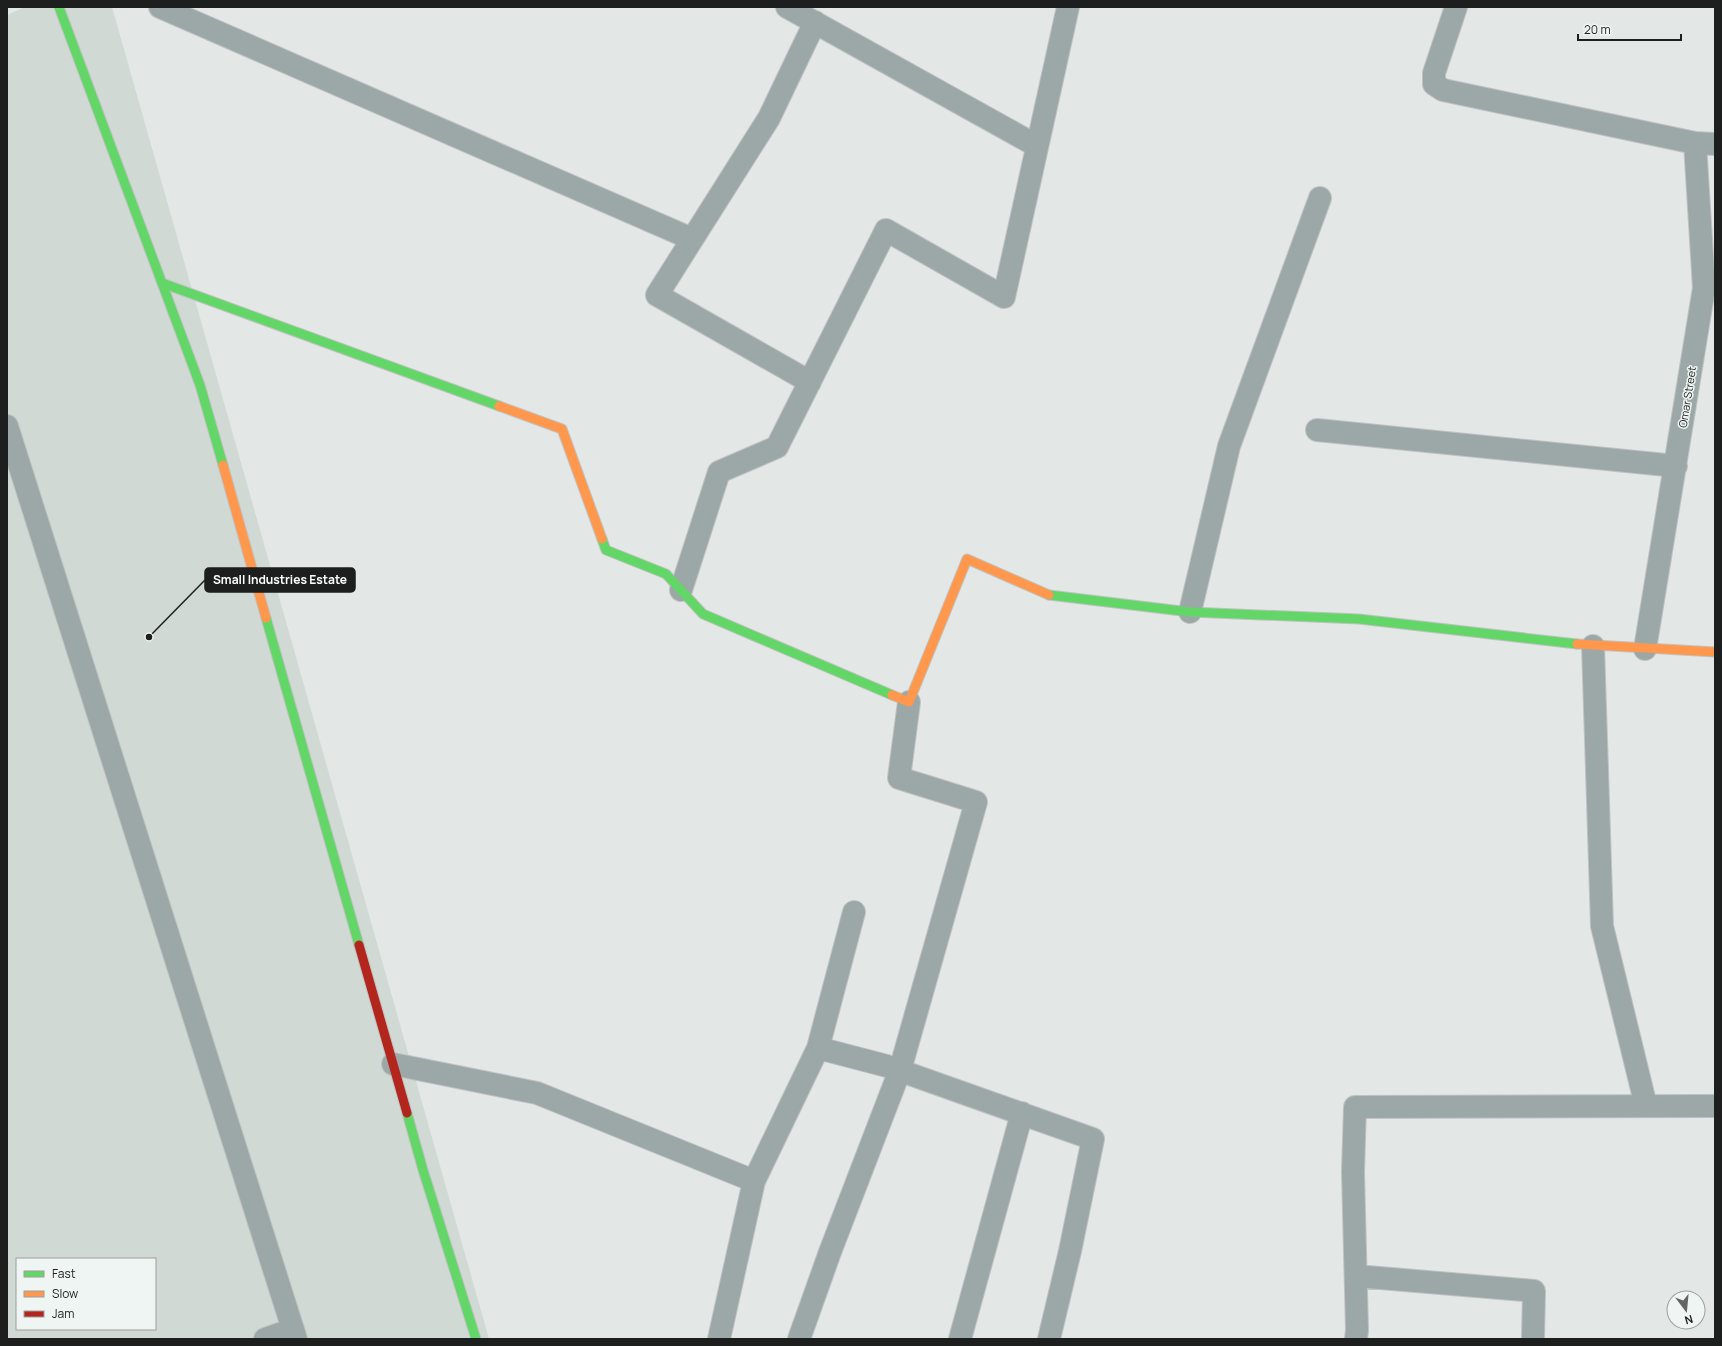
<svg xmlns="http://www.w3.org/2000/svg" width="1722" height="1346" viewBox="0 0 1722 1346" font-family="Manrope,sans-serif">
  <style>
    .built { fill: #d0d9d4; fill-rule: evenodd }
    .lines { fill: none; stroke-linecap: round; stroke-linejoin: round }
    .street-casing { stroke: #c0c2c1; stroke-width: 24 }
    .fast-casing { stroke: #c0c2c1; stroke-width: 11 }
    .slow-casing { stroke: #c0c2c1; stroke-width: 11 }
    .jam-casing { stroke: #c0c2c1; stroke-width: 11 }
    .street { stroke: #9ca7a7; stroke-width: 22 }
    .fast { stroke: #63d668; stroke-width: 9 }
    .slow { stroke: #ff974d; stroke-width: 9 }
    .jam { stroke: #b3261e; stroke-width: 9 }
    .labels { text-anchor: middle; dominant-baseline: central; stroke-width: 3; stroke-linejoin: round; paint-order: stroke }
    .street-label { font-size: 11px; fill: #1c1f1e; stroke: #eff5f2 }
    .leader { fill: none; stroke: #1c1f1e; stroke-width: 1.5 }
    .callout-dot { fill: #1c1f1e; stroke: #eff5f2; stroke-width: 1.5 }
    .callout { fill: #1c1f1e; stroke: #1c1f1e; stroke-width: 1.5 }
    .callout-label { font-size: 12px; text-anchor: middle; font-weight: bold; fill: #fff }
  </style>
  <rect width="100%" height="100%" fill="#e3e7e5"/>
  <!-- built -->
  <path class="built" d="M25,7h87l377,1332h-482v-1324zM17,1259h138v70h-138z"/>
  <g class="lines">
    <defs>
      <path id="street" d="M160,7l532,232
        M787,7l250,139
        M1456,7l-22,66v11l9,6 252,53 20,1
        M810,382l-153,-87 112,-177 46,-96
        M7,426l289,913
        M1317,430l359,36
        M681,590l38,-118 58,-25 109,-217 118,67 64,-290
        M1190,612l39,-166 91,-248
        M1593,646l9,280 44,180
        M1645,649l59,-361 -9,-145
        M818,1048l69,18 206,73 -23,112 -21,88
        M393,1064l144,29 217,88 64,-133 36,-136
        M1356,1276l178,15 -1,48
        M265,1339l28,-10
        M719,1339l35,-158
        M799,1339l31,-87 70,-182 76,-268 -77,-24 10,-76
        M960,1339l62,-226
        M1356,1339l1,-9 -4,-158 2,-65 360,-1"/>
      <path id="fast" d="M59,7l141,378 23,80
        M162,283l337,123
        M602,539l4,11 60,24 37,40 189,81
        M1049,595l141,17 169,7 218,25
        M266,618l93,327
        M407,1113l16,57 53,169"/>
      <path id="slow" d="M499,406l63,23 40,110
        M223,465l43,153
        M1577,644l138,8
        M892,695l17,7 58,-143 82,36"/>
      <path id="jam" d="M359,945l48,168"/>
    </defs>
    <!-- street casing -->
    <use href="#street" class="street-casing"/>
    <!-- fast casing -->
    <use href="#fast" class="fast-casing"/>
    <!-- slow casing -->
    <use href="#slow" class="slow-casing"/>
    <!-- jam casing -->
    <use href="#jam" class="jam-casing"/>
    <!-- street -->
    <use href="#street" class="street"/>
    <!-- fast -->
    <use href="#fast" class="fast"/>
    <!-- slow -->
    <use href="#slow" class="slow"/>
    <!-- jam -->
    <use href="#jam" class="jam"/>
  </g>
  <g class="labels">
    <!-- street labels -->
    <g class="street-label">
      <text transform="translate(1687 397) rotate(-81)">Omar Street</text>
    </g>
  </g>
  <!-- callouts -->
  <path class="leader" d="M149 637L205 580"/>
  <circle class="callout-dot" cx="149" cy="637" r="4"/>
  <rect class="callout" x="205" y="568" width="150" height="24" rx="4"/>
  <g class="callout-label">
    <text x="280" y="584">Small Industries Estate</text>
  </g>
  <!-- border -->
  <rect width="1722" height="1346" fill="none" stroke="#1c1f1e" stroke-width="16"/>
  <!-- legend -->
  <rect x="16" y="1258" width="140" height="72" fill="#eff5f2" stroke="#9b9f9d"/>
  <rect x="24" y="1271" width="20" height="6" fill="#63d668" stroke="#9b9f9d"/>
  <text x="52" y="1278" font-size="12" fill="#1c1f1e">Fast</text>
  <rect x="24" y="1291" width="20" height="6" fill="#ff974d" stroke="#9b9f9d"/>
  <text x="52" y="1298" font-size="12" fill="#1c1f1e">Slow</text>
  <rect x="24" y="1311" width="20" height="6" fill="#b3261e" stroke="#9b9f9d"/>
  <text x="52" y="1318" font-size="12" fill="#1c1f1e">Jam</text>
  <!-- north arrow -->
  <g transform="translate(1686 1310) rotate(164)"><circle r="19" fill="#eff5f2" stroke="#9b9f9d"/>
  <path d="M0-3L7 15L0 10L-7 15Z" fill="#626564"/>
  <text y="-6" font-size="11" font-weight="bold" text-anchor="middle" fill="#1c1f1e">N</text>
  </g>
  <!-- scale -->
  <path d="M1578 34v6h103v-6" fill="none" stroke="#1c1f1e" stroke-width="2"/>
  <text x="1584" y="34" font-size="12" fill="#1c1f1e" stroke="#eff5f2" stroke-width="3" paint-order="stroke">20 m</text>
</svg>
